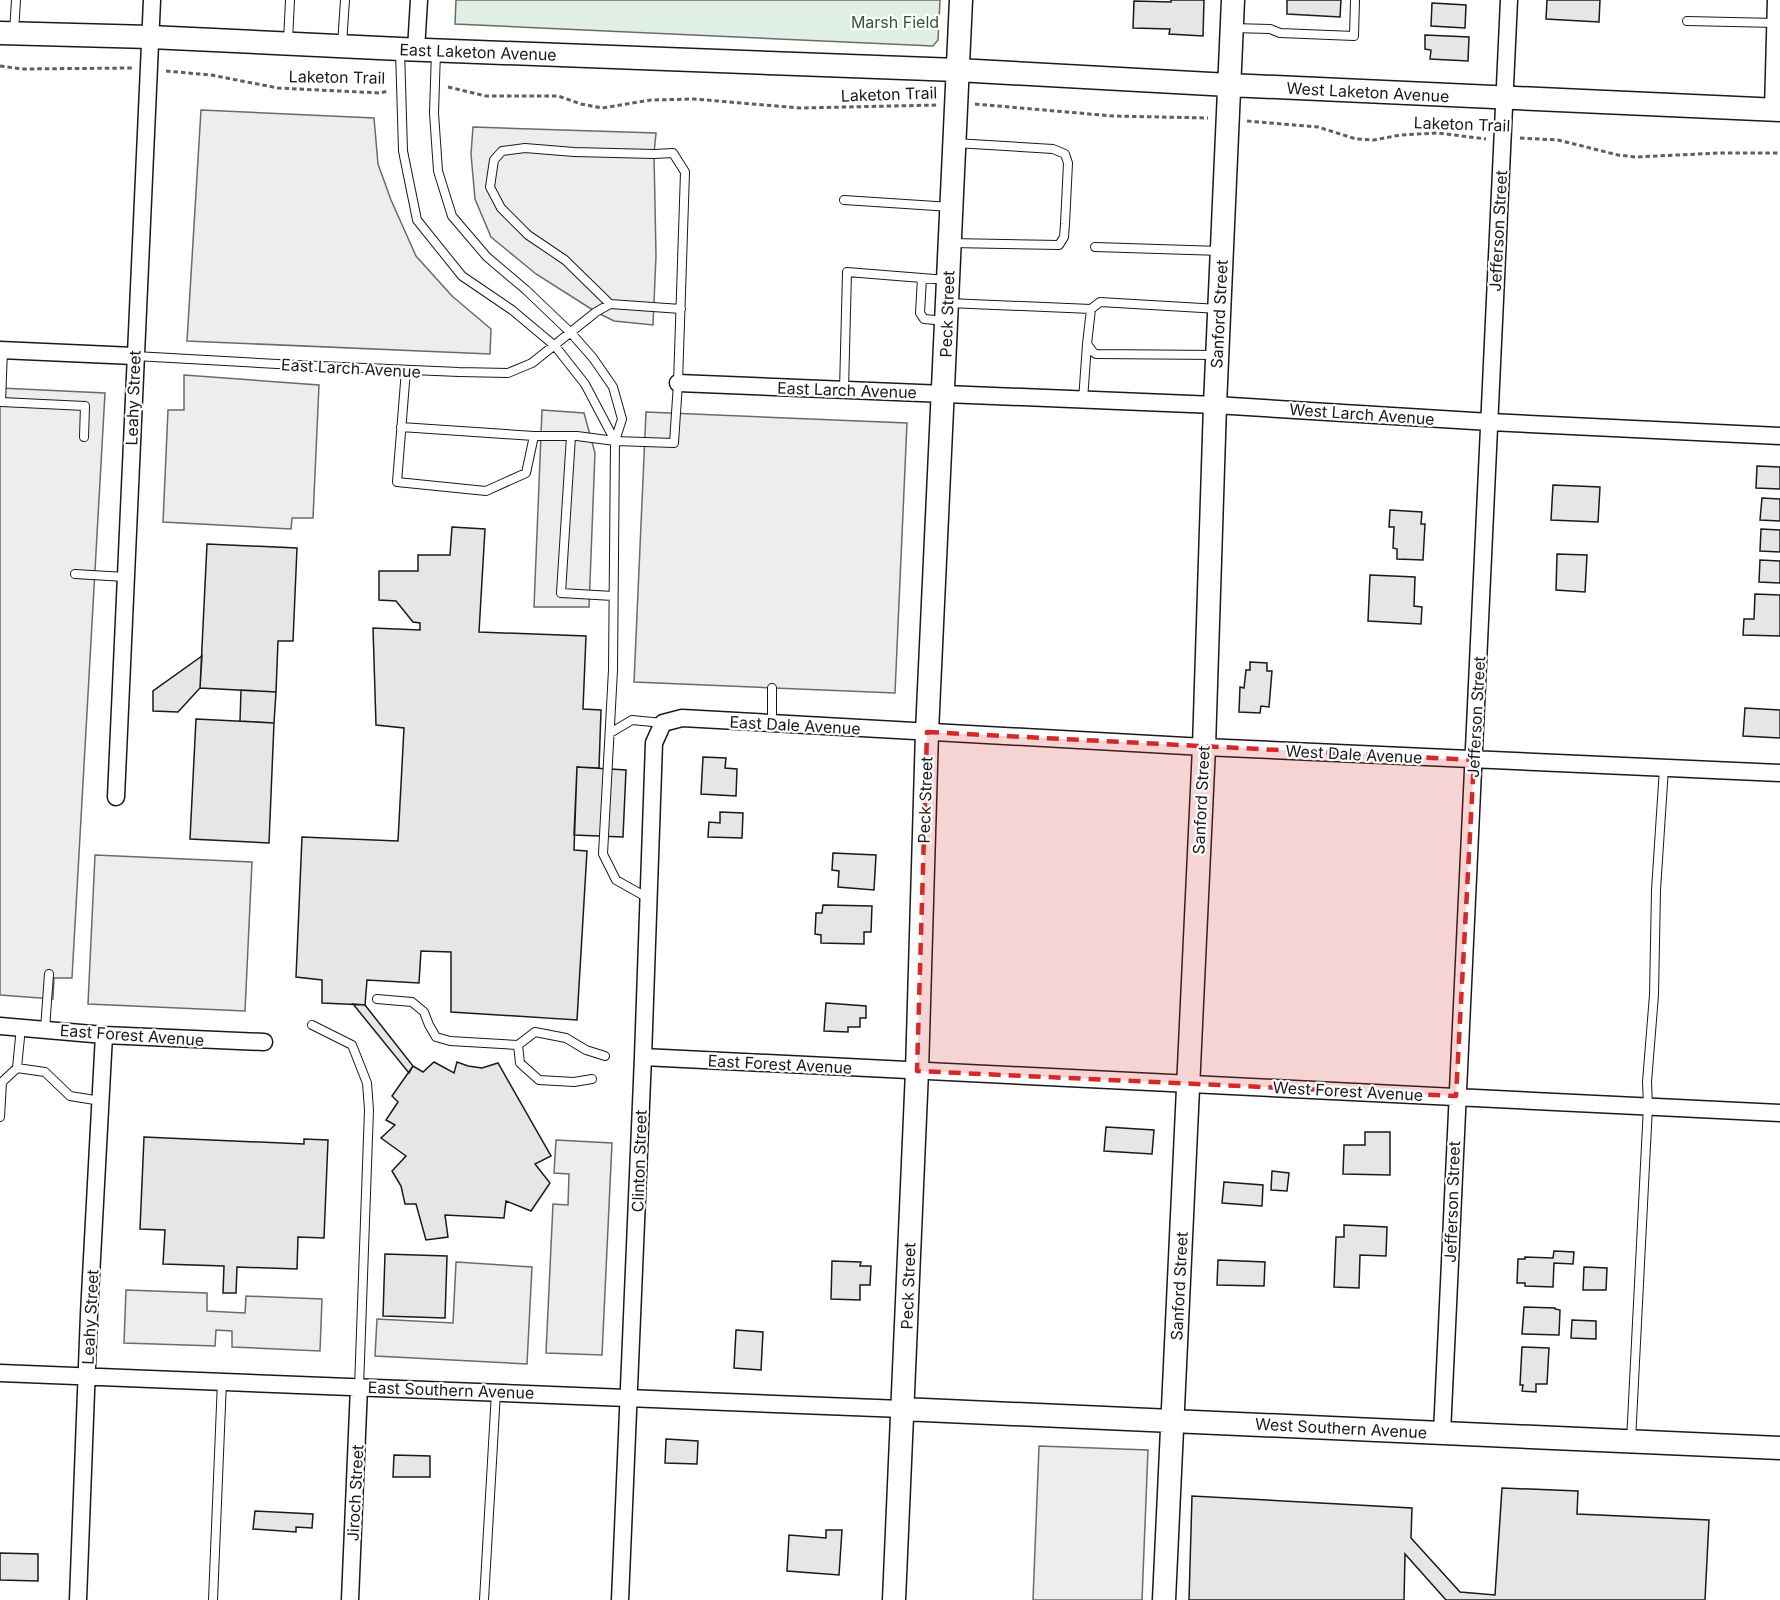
<svg xmlns="http://www.w3.org/2000/svg" width="1780" height="1600" viewBox="0 0 1780 1600" font-family="Inter,sans-serif">
  <style>
    .green { fill: #e0efe3; stroke: #6a6a6a; stroke-width: 1.5 }
    .parking { fill: #ededed; stroke: #6a6a6a; stroke-width: 1.5 }
    .building { fill: #e6e6e6; stroke: #1a1a1a; stroke-width: 1.5 }
    .lines { fill: none; stroke-linecap: round; stroke-linejoin: round }
    .lane-casing { stroke: #1a1a1a; stroke-width: 10 }
    .street-casing { stroke: #1a1a1a; stroke-width: 19 }
    .secondary-casing { stroke: #1a1a1a; stroke-width: 25 }
    .path { stroke: #5f5f5f; stroke-width: 3; stroke-dasharray: 4.5 3; stroke-linecap: butt }
    .lane { stroke: #fff; stroke-width: 8 }
    .street { stroke: #fff; stroke-width: 16 }
    .secondary { stroke: #fff; stroke-width: 22 }
    .marked { fill: #d62828; fill-opacity: 0.2; stroke: #d62828; stroke-width: 4.5; stroke-dasharray: 12 8; stroke-linejoin: round }
    .labels { text-anchor: middle; dominant-baseline: central; stroke-width: 4.5; stroke-linejoin: round; paint-order: stroke }
    .park-label { font-size: 16px; fill: #2b5a34; stroke: #fff }
    .street-label { font-size: 16px; fill: #1a1a1a; stroke: #fff }
  </style>
  <rect width="100%" height="100%" fill="#fff"/>
  <!-- green -->
  <path class="green" d="M456,0h484l-2,40 -5,6 -478,-22z"/>
  <!-- parking -->
  <path class="parking" d="M201,110l173,8 4,46 13,36 25,56 36,40 39,33 -1,25 -303,-13z
    M473,127l183,6 -2,21 2,102 -3,69 -39,-4 -18,-9 -60,-38 -45,-37 -16,-38 -4,-45z
    M184,375l135,10 -6,133h-21l-1,11 -128,-7 5,-112h16z
    M0,388l105,5 -33,585h-18l-1,21 -53,-4z
    M542,410l42,3 11,40 -6,154h-55z
    M646,412l261,11 -12,270 -261,-11z
    M95,855l157,7 -7,149 -157,-7z
    M556,1140l56,3 -10,212 -56,-2 7,-149 15,1 1,-31 -15,-1z
    M456,1262l76,5 -5,97 -152,-8 2,-37 76,4z
    M126,1290l81,3v18l38,2 1,-17 76,3 -2,52 -88,-4v-16l-16,-1 -1,16 -91,-3z
    M1039,1446l109,4 -6,150h-109z"/>
  <!-- building -->
  <path class="building" d="M1171,0h33l-1,36 -34,-2 1,-5 -37,-1 1,-27 37,1z
    M1287,0h54l-1,17 -53,-3z
    M1547,0h53l-1,22 -53,-3z
    M1432,3l34,2 -1,23 -34,-2z
    M1425,35l44,2 -1,24 -38,-2 1,-9 -6,-1z
    M1757,466l23,1v22l-24,-1z
    M1553,485l47,2 -2,35 -47,-2z
    M1762,498l18,1v22l-20,-1z
    M1390,510l32,2 -1,12h4l-2,36 -26,-1v-10l-4,-1 1,-21h-5z
    M452,527l33,2 -6,103 107,4 -3,73 18,1 -2,58 -22,-1 -3,83 13,1 -10,169 -126,-8v-60l-30,-1 -2,32 -52,-3 -2,25 -43,-2v-23l-26,-3 6,-140 96,4 6,-113 -28,-3 -3,-97 47,2v-7l-7,-1 -17,-21 -17,-1v-29h39v-16h32z
    M1761,529l19,1v22l-20,-1z
    M207,544l90,4 -4,93h-15l-2,51 -76,-4z
    M1557,554l30,1 -2,37 -29,-2z
    M1760,560l20,1v22l-21,-1z
    M1370,575l45,2 -1,29 8,1 -1,17 -53,-3z
    M1755,594l25,1v41l-37,-1 1,-16h10z
    M202,656l-2,32 -22,24 -25,-1v-20z
    M1250,662l17,1v8h5l-3,36 -8,-1 -1,7 -21,-1 1,-25 4,1 2,-18h4z
    M241,690l35,2 -2,31 -34,-2z
    M1745,708l35,2v28l-37,-2z
    M196,719l78,4 -5,120 -79,-4z
    M703,757l23,1 -1,10 12,1 -1,27 -35,-2z
    M577,767l49,3 -3,67 -49,-2z
    M720,812l23,1 -1,25 -34,-1 1,-15 11,1z
    M833,853l43,2 -2,35 -36,-3 1,-16 -7,-1z
    M823,905l49,1 -1,26h-7v12l-43,-1v-8l-6,-1 1,-21h6z
    M826,1003l40,3v12h-6v9h-12v5l-24,-1z
    M353,1004l12,1 48,61 -4,7z
    M434,1062l20,11 3,-11 11,4 14,2 16,-5 53,93 -16,8 15,19 -19,28 -25,-10 -2,17 -59,-3 3,22 -22,3 -10,-36h-11l-4,-18 -9,-15 14,-15 -25,-18 14,-13 -9,-5 12,-18 -6,-6 21,-30 10,6z
    M1106,1127l48,3 -2,24 -48,-3z
    M1365,1132h25v43l-47,-1 1,-29h21z
    M144,1137l160,7v-5l24,1 -4,98 -26,-1 -1,32 -60,-2 -1,26h-13l1,-27 -61,-2 2,-34 -25,-1z
    M1272,1171l17,2 -2,18 -16,-1z
    M1224,1182l39,3 -1,21 -40,-3z
    M1344,1225l43,2 -1,29 -26,-1 -1,33 -25,-1 2,-50h8z
    M1554,1251l20,1 -1,12 -19,-1 -1,24 -28,-1v-3h-8l1,-24h7v-2l28,1z
    M385,1254l62,2 -2,62 -62,-2z
    M1218,1260l47,2 -1,24 -47,-1z
    M832,1261l29,1 -1,4h11l-1,19h-10v15l-29,-1z
    M1584,1267l23,1 -1,22h-23z
    M1524,1307l31,1v1l5,1 -1,25 -37,-1z
    M1572,1320l24,1v18l-25,-1z
    M736,1330l27,2 -2,38 -27,-2z
    M1522,1347l27,1 -2,36h-11v8l-14,-1 1,-6h-3z
    M666,1439l32,2 -1,23 -32,-1z
    M394,1455l36,1v21h-37z
    M1502,1488l76,3 -1,23 132,6 -4,80h-259l-41,-46 -1,46h-215l3,-104 220,12 -1,30 49,54 35,3z
    M255,1511l58,3 -1,14 -16,-1v5l-43,-3z
    M826,1530h16l-3,45 -52,-4 2,-36 37,3z
    M0,1553l38,1v27l-38,-1z"/>
  <g class="lines">
    <defs>
      <path id="lane" d="M1687,21l89,2
        M1232,28l38,1 10,4 74,3 1,-36
        M14,32l2,-32
        M288,41l2,-41
        M342,44l3,-44
        M400,50l3,101 14,69 45,56 50,34 43,36 30,38 30,57
        M436,51l-2,62 4,58 14,45 35,41 39,33 45,43 22,25 20,29 9,32 -7,22 -2,229 -10,184 13,26 32,18
        M844,200l107,7
        M950,243l109,2 5,-8 1,-13 3,-61 -3,-9 -12,-5 -98,-6
        M1095,247l126,4
        M922,278l-2,35 4,6 22,2
        M948,303l143,6
        M3,350l-2,52 84,4 -1,31
        M1216,355l-120,-1 -3,-2 -6,-8 4,-35 9,-7 119,7
        M135,356l161,9 163,7 49,1 24,-10 64,-51 14,-8 71,5
        M406,370l-9,112 89,9 40,-18 8,-37h43l38,5 59,2 4,-60 7,-211 -12,-19 -19,1 -80,-2 -49,-4 -23,3 -8,9 -4,27 11,21 27,27 37,25 45,44
        M844,390l3,-118 100,8
        M1083,400l4,-56
        M401,427l133,9
        M571,436l-10,157 52,3
        M75,574l50,3
        M772,723v-35
        M610,733l22,-13 31,3
        M377,999l35,3 12,10 5,13 7,12 14,4 68,4
        M312,1025l40,20 15,38 2,27 -10,277
        M45,1029l4,-55
        M17,1068l28,4 25,24 31,5
        M592,1079l-18,3 -35,-2 -19,-17 -2,-18 17,-13 31,6 20,12 19,6
        M0,1117l2,-35 15,-14 4,-41
        M1631,1441l17,-335 -1,-24 7,-87 2,-105 8,-122
        M213,1600l9,-219
        M484,1600l12,-208"/>
      <path id="street" d="M416,50l3,-50
        M1773,110l3,-110
        M0,350l134,6
        M678,383l537,22 275,17 290,14
        M116,797l36,-797
        M0,1026l104,9 160,7
        M643,1057l1137,56
        M0,1373l902,36
        M1442,1433l67,-1433
        M78,1600l11,-286 15,-279
        M350,1600l9,-213
        M620,1600l23,-543 11,-314 9,-20 19,-5 522,29 576,26"/>
      <path id="secondary" d="M0,33l150,4 250,12 557,21 272,15 551,25
        M902,1409l878,39
        M894,1600l23,-529 10,-339 34,-732
        M1164,1600l40,-853 11,-342 18,-405"/>
    </defs>
    <!-- lane casing -->
    <use href="#lane" class="lane-casing"/>
    <!-- street casing -->
    <use href="#street" class="street-casing"/>
    <!-- secondary casing -->
    <use href="#secondary" class="secondary-casing"/>
    <!-- path -->
    <path class="path" d="M0,66l22,3 110,-1
      M166,71l45,4 67,13 102,5 8,-2
      M448,87l38,9h72l23,8 21,4 49,-8 43,-1 106,9 138,-3
      M975,104l138,12 95,2
      M1247,121l71,6 38,12 18,1 26,-5 38,-2 48,6
      M1520,138l38,2 60,15 18,2 83,-4h61"/>
    <!-- lane -->
    <use href="#lane" class="lane"/>
    <!-- street -->
    <use href="#street" class="street"/>
    <!-- secondary -->
    <use href="#secondary" class="secondary"/>
  </g>
  <!-- marked area -->
  <path class="marked" d="M927,732l547,28 -18,336 -539,-25z"/>
  <g class="labels">
    <!-- park labels -->
    <g class="park-label">
      <text x="895" y="22">Marsh Field</text>
    </g>
    <!-- street labels -->
    <g class="street-label">
      <text transform="translate(478 52) rotate(2)">East Laketon Avenue</text>
      <text transform="translate(337 77) rotate(1)">Laketon Trail</text>
      <text transform="translate(1368 92) rotate(3)">West Laketon Avenue</text>
      <text transform="translate(889 94) rotate(-2)">Laketon Trail</text>
      <text transform="translate(1462 124) rotate(2)">Laketon Trail</text>
      <text transform="translate(1498 231) rotate(-87)">Jefferson Street</text>
      <text transform="translate(947 314) rotate(-88)">Peck Street</text>
      <text transform="translate(1219 314) rotate(-87)">Sanford Street</text>
      <text transform="translate(351 368) rotate(3)">East Larch Avenue</text>
      <text transform="translate(847 390) rotate(2)">East Larch Avenue</text>
      <text transform="translate(133 398) rotate(-88)">Leahy Street</text>
      <text transform="translate(1362 414) rotate(4)">West Larch Avenue</text>
      <text transform="translate(1476 717) rotate(-87)">Jefferson Street</text>
      <text transform="translate(795 725) rotate(3)">East Dale Avenue</text>
      <text transform="translate(1354 754) rotate(3)">West Dale Avenue</text>
      <text transform="translate(925 800) rotate(-88)">Peck Street</text>
      <text transform="translate(1201 800) rotate(-87)">Sanford Street</text>
      <text transform="translate(132 1035) rotate(4)">East Forest Avenue</text>
      <text transform="translate(780 1064) rotate(3)">East Forest Avenue</text>
      <text transform="translate(1348 1091) rotate(3)">West Forest Avenue</text>
      <text transform="translate(639 1161) rotate(-88)">Clinton Street</text>
      <text transform="translate(1452 1202) rotate(-88)">Jefferson Street</text>
      <text transform="translate(908 1286) rotate(-88)">Peck Street</text>
      <text transform="translate(1179 1286) rotate(-87)">Sanford Street</text>
      <text transform="translate(90 1317) rotate(-87)">Leahy Street</text>
      <text transform="translate(451 1390) rotate(2)">East Southern Avenue</text>
      <text transform="translate(1341 1428) rotate(3)">West Southern Avenue</text>
      <text transform="translate(355 1493) rotate(-87)">Jiroch Street</text>
    </g>
  </g>
</svg>
